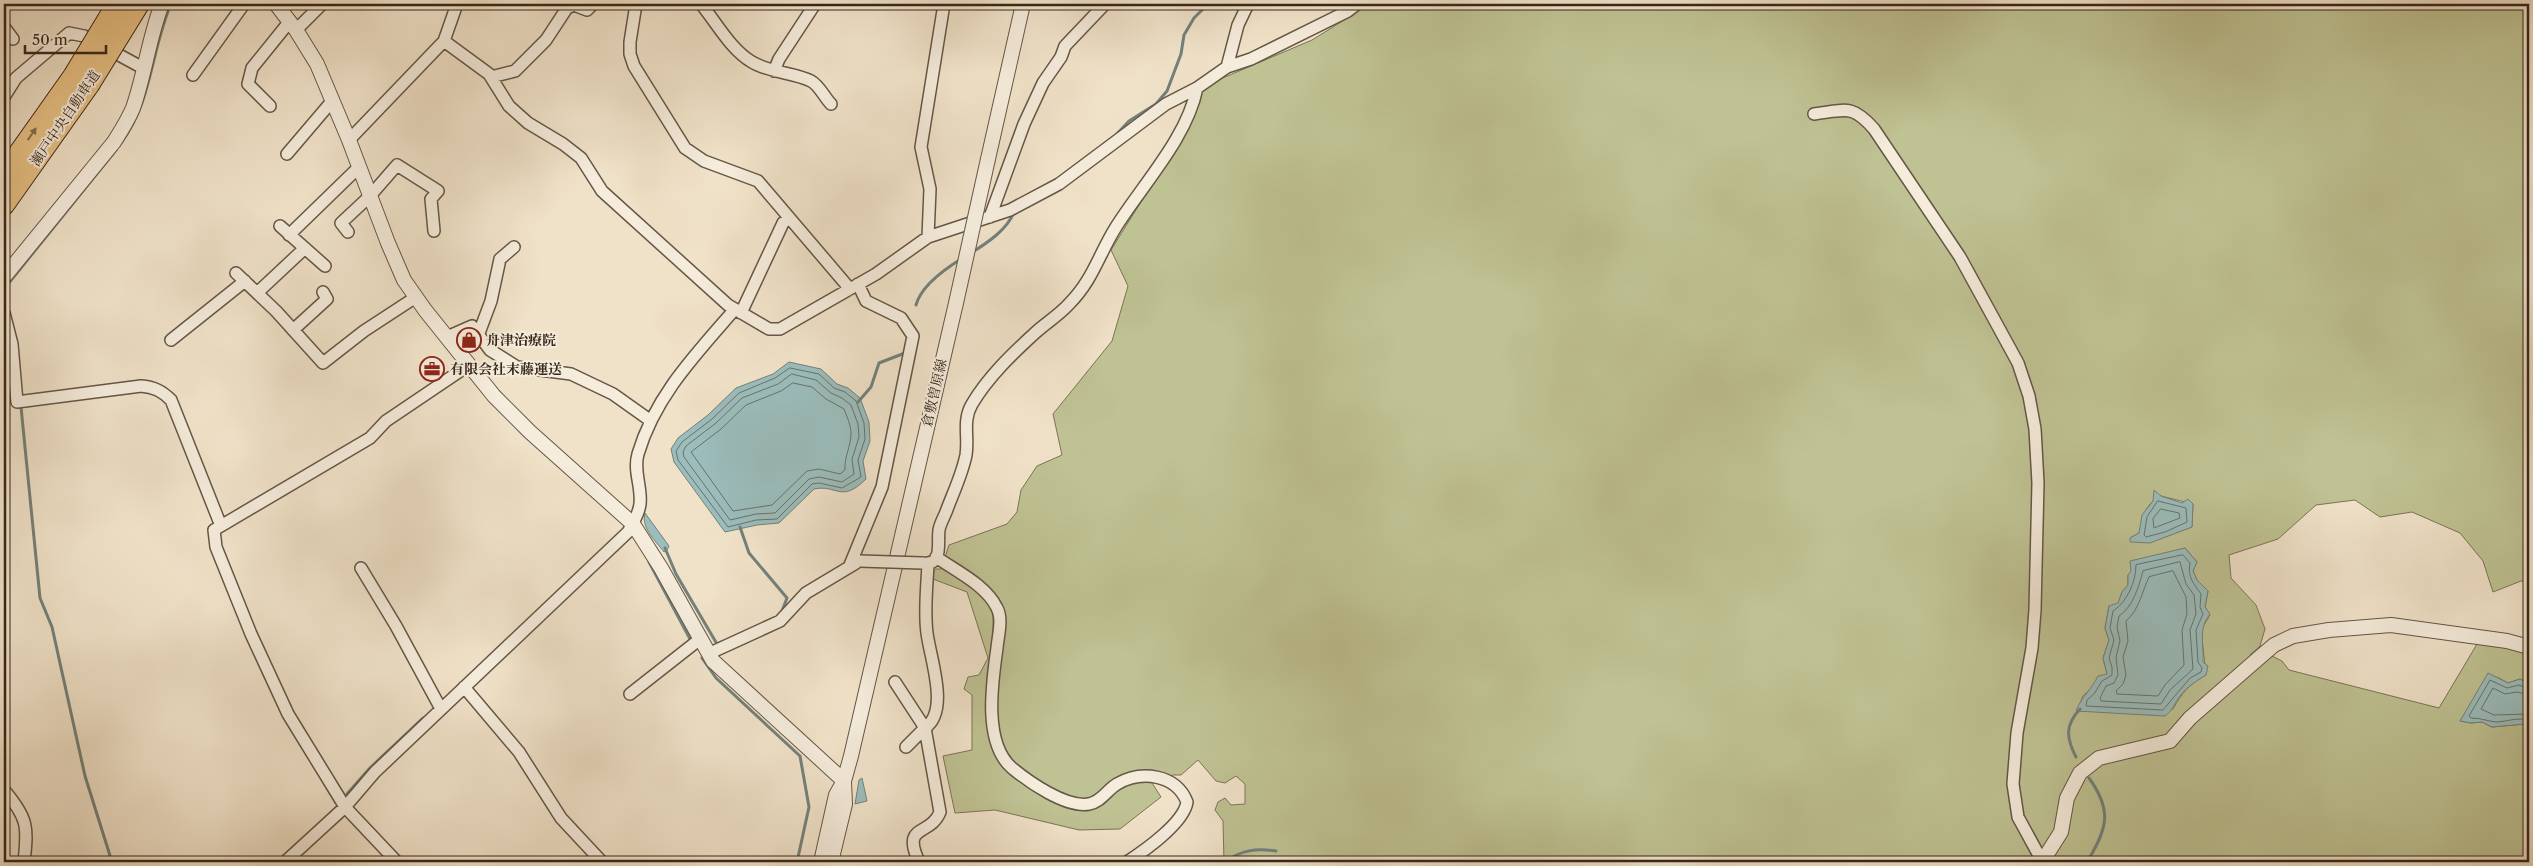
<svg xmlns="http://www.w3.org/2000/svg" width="2533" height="866" viewBox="0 0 2533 866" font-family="'Libre Caslon Text','Noto Serif JP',serif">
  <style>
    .green { fill: #bfc293; stroke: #7b7456; fill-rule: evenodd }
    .water { fill: #9bbdbc; stroke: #73817b }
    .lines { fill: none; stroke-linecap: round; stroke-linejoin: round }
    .shore { stroke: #69726b; stroke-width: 1 }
    .stream { stroke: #73817b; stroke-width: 3 }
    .minor-casing { stroke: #655646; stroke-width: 14 }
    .tertiary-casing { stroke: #655646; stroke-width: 16 }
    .motorway-casing { stroke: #37271a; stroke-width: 22 }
    .minor { stroke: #f5ecdc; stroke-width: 11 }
    .tertiary { stroke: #f5ecdc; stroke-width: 14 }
    .motorway { stroke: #e8c184; stroke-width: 20 }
    .minor-bridge-casing { stroke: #655646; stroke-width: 14; stroke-linecap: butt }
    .tertiary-bridge-casing { stroke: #655646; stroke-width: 16; stroke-linecap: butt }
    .motorway-bridge-casing { stroke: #37271a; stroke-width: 22; stroke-linecap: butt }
    .minor-bridge { stroke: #f5ecdc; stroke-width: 11 }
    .tertiary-bridge { stroke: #f5ecdc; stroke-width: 14 }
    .motorway-bridge { stroke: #e8c184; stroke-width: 20 }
    .oneway { fill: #876c4a }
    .labels { text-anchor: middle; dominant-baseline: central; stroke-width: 4; stroke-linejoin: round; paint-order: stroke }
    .street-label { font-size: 14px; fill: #37271a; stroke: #f5ecdc }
    .poi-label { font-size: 14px; font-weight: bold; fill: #37271a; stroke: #f5ecdc; text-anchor: start }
  </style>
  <rect width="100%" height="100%" fill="#f0e2c9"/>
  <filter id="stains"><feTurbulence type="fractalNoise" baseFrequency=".004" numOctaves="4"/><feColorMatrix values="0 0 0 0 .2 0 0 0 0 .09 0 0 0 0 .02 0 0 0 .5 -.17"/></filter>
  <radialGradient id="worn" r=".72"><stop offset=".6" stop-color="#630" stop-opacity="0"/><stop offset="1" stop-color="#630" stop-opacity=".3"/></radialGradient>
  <!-- green -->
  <path class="green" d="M1348,4h1181v578l-8,-1 -28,11 -10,-31 -23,-28 -48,-21 -32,5 -25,-17 -39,5 -38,34 -49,16 2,23 25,27 9,24 -5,17 -10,9 8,9 14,-8 10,5 7,9 150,38 38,-64 26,1 26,7v32l-9,-5 -12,4 -11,-6 -37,44 11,2 11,-1 10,5 33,-3 4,3v135h-1305l-1,-41 -8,-11 3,-8 7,-4 6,7 14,-1v-20l-9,-8 -11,7 -9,-2 -18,-21 -17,15h-8l-21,8 9,14 -41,32 -41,1 -84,-20 -40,3 -12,-57 29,-6v-55l-8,-6 4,-12 11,-2 9,-17 -21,-66 -34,-13v-10h8l8,-24 58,-21 10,-12 4,-22 16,-24 25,-11 -9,-41 59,-73 16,-55 -17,-36 66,-106 24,-55 17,-9 94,-40 37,-23zM2161,496l32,8 -1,23 -42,15 -20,-4 9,-5c6,-18 3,-26 22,-37zM2185,548l12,14 -4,9 4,9 11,11 -3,16 5,8 -9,15 5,45c-16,8 -25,19 -33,34l-96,2 6,-15 24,-22 -4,-16 6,-18 -4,-12 4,-22 9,-2 4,-12 6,-7v-10l30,-19z"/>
  <!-- water -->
  <path class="water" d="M789,362l32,7 16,15 11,4 12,10 9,24 1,19 -7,20 3,18c-25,25 -29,5 -52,10l-35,34 -22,2 -32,7 -51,-70 -3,-13 7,-11 30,-23 28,-27 37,-14z
    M2154,490l7,6 21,7 6,-4 5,5 -1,23 -42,16 -20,-1v-4l9,-5 3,-18 11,-14z
    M645,513l24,33 -2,4 -3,2c-9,-12 -23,-24 -19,-39z
    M2185,548l12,14 -4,9 4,9 11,11 -3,16 5,7c-12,15 -6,30 -7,48l5,4 -2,9c-10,6 -19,12 -26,21 -6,8 -7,14 -15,20l-89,-5c6,-15 15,-21 22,-35l9,-2 -4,-16 6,-18 -4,-12 4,-22 9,-3 4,-11 6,-7v-10l3,-4 -1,-10z
    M2488,673l20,10 12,-4 9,5v43l-4,-3 -33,3 -10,-5 -11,1 -11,-2z
    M862,778l5,23 -12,3 4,-24z"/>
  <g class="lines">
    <!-- shore -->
    <path class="shore" d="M790,368l29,6 15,14 11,4 11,9 8,22 1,16 -7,21 3,17 -19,11 -23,-5 -7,1 -35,35 -21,1 -28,7 -50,-67 -2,-9 6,-9 30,-23 27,-26 36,-15z
      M792,374l24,6 15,13 11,5 9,7 7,19 1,13 -7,22 2,15 -12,8 -23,-5 -10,2 -34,34 -19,1 -26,6 -46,-63 -1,-5 3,-6 30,-23 26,-25 36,-14z
      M793,383l19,4 14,12 18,10c3,8 7,16 7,25 0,12 -7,23 -6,36l-5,4 -21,-5 -12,2 -35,34 -39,6 -42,-59 30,-23 25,-24 35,-14z
      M2158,501l28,7 1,14 -22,10 -19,5 -2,-2 3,-18z
      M2161,509l18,4 1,5 -26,10 -1,-9z
      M2183,555l7,8c-3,14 4,21 11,31l-1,13 3,7 -7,16 2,32 4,6 -1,4 -11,6 -27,32 -77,-4 1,-6 7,-6 8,-13 10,-6v-8l-3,-9 5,-18 -4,-12 3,-17c14,-9 23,-29 23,-46z
      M2180,562l6,22 8,11 2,19 -6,16 3,39 -23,21 -9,14 -60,-3 -1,-3 6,-12 8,-3 4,-8 -2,-18 4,-16 -3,-14 2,-11c14,-9 20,-30 24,-45z
      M2173,571l13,26 1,17 -5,16 2,35 -19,20 -7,11 -41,-2 -1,-3 7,-7 3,-9 -3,-18 5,-16 -2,-20c14,-12 16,-30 23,-44z
      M2529,689l-10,-4 -12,3 -17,-8 -21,36 2,2c10,0 16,3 25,4 10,0 24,-6 33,-1
      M2529,695l-12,-3 -12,2 -12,-6 -12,21 13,6 35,-1"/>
    <!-- stream -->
    <path class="stream" d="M1113,138l16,-17 27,-17 11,-13 14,-37 3,-19 10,-17 14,-14
      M121,143c31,-41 30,-93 50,-139
      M971,253c16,-10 36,-23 43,-41
      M4,289l112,-139
      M4,297l4,14
      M916,305c5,-19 29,-36 45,-46
      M858,402l13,-15 8,-24 26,-10
      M21,407l19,191 12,29 33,149 27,86
      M740,527l9,26 38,45 -5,13
      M665,548l11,26 41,70 4,-2
      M649,562l41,77
      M702,658l14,20 84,78 9,51 -12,55
      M2076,757c-10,-19 -11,-32 4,-48
      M347,794l23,-26 53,-50
      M277,862l18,-16
      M1225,862c16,-12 31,-14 51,-11
      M2087,862c20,-33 26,-51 2,-84"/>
    <defs>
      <path id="minor" d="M636,4l-6,38v12l4,12 51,82 19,13 54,20 92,108
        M701,4c15,18 30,46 51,58 18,11 41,10 59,19 9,5 13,16 20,23
        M4,27l9,12
        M296,30l26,-26
        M444,41l45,33 20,32 19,17 35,21 18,14 21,33 126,114 41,24h11l96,-55 52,-37 82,-27 49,-26 107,-80 31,-16 30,-21 24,-8 97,-48 9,-7
        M1227,67l11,-42 10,-21
        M774,71l5,-12 36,-55
        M193,75l51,-71
        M491,77l24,-6 31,-31 21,-32 7,-3 13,5 6,-6
        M4,97l12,-19 53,-45 15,3 59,32
        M270,106l-22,-22 4,-16 38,-47
        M1814,114c32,-4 38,-10 60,15l86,128 58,106 11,33 6,33 3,54 -3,127 -3,38 -15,85 -4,51 5,33 24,44
        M349,140l95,-99 13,-37
        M287,154l46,-54
        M990,217l34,-93 19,-41 18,-26 4,-11 40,-42
        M280,226l45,40
        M348,232l-7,-9 29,-27 27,-31 41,26 -7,8 3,32
        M289,235l70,-68
        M928,237l2,-48 -9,-42 23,-143
        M236,273l40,38 47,52 41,-32 52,-34
        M257,293l48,-45
        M4,313l8,31 5,58 124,-16c13,1 21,5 30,14l50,126
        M741,313l42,-90 6,-5
        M293,330l34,-31 -4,-7
        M479,333l12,-32 9,-42 14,-12
        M447,337l25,-11 18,24 27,17 54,7 42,20 38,27
        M171,340l74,-59
        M936,557c20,14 50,28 61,51 6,11 1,28 0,40 -5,35 -14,95 15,120 17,14 54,40 77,36 12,-2 18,-14 28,-20 24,-14 59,-10 70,18 -3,21 -43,49 -60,60
        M922,563c22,3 15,-20 17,-33 1,-6 5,-13 7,-18 7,-19 16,-37 20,-57 3,-18 -4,-34 6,-51 16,-27 40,-50 63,-71 11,-10 24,-18 34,-29 24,-24 30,-50 47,-77 27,-43 71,-89 81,-139
        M850,565l32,-78 31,-151 -12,-18 -35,-17 -8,-17
        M361,568l35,58 45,83
        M708,654l72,-33 26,-28 50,-30
        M895,682l30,46 -19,19
        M464,687l55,65 42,66 41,44
        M630,694l70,-55
        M4,790c24,28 24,37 20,72
        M285,862l60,-55 30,-35 253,-240c5,-9 11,-18 12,-28 2,-17 -7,-33 -2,-50 17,-58 58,-100 97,-145
        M397,862l-52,-55 -57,-93 -37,-80 -35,-87 -2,-17 156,-92 16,-17 83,-56
        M919,862c-18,-39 11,-25 21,-50l-15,-84c25,-17 5,-70 2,-95 -3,-22 0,-47 1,-69"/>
      <path id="tertiary" d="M276,4l20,26 21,34 32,76 39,103 16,37 21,30 69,86 36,36 103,92 28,44 52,93 131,120
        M988,159l35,-155
        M4,277l110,-135c7,-11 14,-22 19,-34 12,-34 16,-71 29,-104
        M821,862l15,-67 8,-14 7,-25 105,-453
        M831,862l14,-58 -1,-22
        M2042,862l19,-30 6,-34 13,-25 19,-15 71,-17 20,-23 70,-61 14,-12 19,-9 36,-6 62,-5 116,16 22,6"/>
      <path id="motorway" d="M4,174l70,-99
        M4,205l85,-120"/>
    </defs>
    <!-- minor casing -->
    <use href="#minor" class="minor-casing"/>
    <!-- tertiary casing -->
    <use href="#tertiary" class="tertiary-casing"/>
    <!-- motorway casing -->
    <use href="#motorway" class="motorway-casing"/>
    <!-- minor -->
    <use href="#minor" class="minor"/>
    <!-- tertiary -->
    <use href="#tertiary" class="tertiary"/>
    <!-- motorway -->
    <use href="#motorway" class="motorway"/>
    <defs>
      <path id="minor-bridge" d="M860,561l62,2"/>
      <path id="tertiary-bridge" d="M956,303l32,-144"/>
      <path id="motorway-bridge" d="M74,75l43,-71
        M89,85l50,-81"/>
    </defs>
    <!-- minor-bridge casing -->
    <use href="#minor-bridge" class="minor-bridge-casing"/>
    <!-- tertiary-bridge casing -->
    <use href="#tertiary-bridge" class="tertiary-bridge-casing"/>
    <!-- motorway-bridge casing -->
    <use href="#motorway-bridge" class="motorway-bridge-casing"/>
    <!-- minor-bridge -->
    <use href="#minor-bridge" class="minor-bridge"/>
    <!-- tertiary-bridge -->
    <use href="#tertiary-bridge" class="tertiary-bridge"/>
    <!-- motorway-bridge -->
    <use href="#motorway-bridge" class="motorway-bridge"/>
  </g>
  <!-- one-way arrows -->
  <defs><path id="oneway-solid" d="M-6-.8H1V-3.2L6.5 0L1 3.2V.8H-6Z" transform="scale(1.25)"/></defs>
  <use class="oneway" href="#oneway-solid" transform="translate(32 134) rotate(-55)"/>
  <!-- icons -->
  <defs>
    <symbol id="shop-ring" viewBox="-11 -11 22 22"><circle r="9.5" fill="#f5ecdc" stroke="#8f2418" stroke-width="1.5"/><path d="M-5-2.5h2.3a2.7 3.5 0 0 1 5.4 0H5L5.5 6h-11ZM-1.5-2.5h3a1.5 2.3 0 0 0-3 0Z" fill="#8f2418"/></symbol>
    <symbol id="office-ring" viewBox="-11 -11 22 22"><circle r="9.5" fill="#f5ecdc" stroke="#8f2418" stroke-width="1.5"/><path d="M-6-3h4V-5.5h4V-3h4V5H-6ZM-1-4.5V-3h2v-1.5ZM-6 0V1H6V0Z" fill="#8f2418"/></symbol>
  </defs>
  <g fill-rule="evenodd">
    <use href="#shop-ring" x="455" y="326" width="28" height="28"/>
    <use href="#office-ring" x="418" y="355" width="28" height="28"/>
  </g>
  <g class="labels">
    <!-- street labels -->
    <g class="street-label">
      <text transform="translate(65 118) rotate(-56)">瀬戸中央自動車道</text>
      <text transform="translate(934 393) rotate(-77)">倉敷曽原線</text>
    </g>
    <!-- poi labels -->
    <g class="poi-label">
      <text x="486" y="340">舟津治療院</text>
      <text x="450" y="369">有限会社末藤運送</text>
    </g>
  </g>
  <!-- margin -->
  <rect width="2533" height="866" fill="none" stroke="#f0e2c9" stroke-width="20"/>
  <rect x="5" y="5" width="2523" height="856" fill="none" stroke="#37271a" stroke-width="2.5"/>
  <rect x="10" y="10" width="2513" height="846" fill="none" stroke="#37271a"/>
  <!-- scale -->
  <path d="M25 45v8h81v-8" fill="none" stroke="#37271a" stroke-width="2.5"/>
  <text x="32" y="45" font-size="15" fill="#37271a" stroke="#f5ecdc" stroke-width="4" paint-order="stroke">50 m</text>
  <rect width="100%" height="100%" filter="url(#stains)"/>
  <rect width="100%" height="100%" fill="url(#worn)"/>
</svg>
